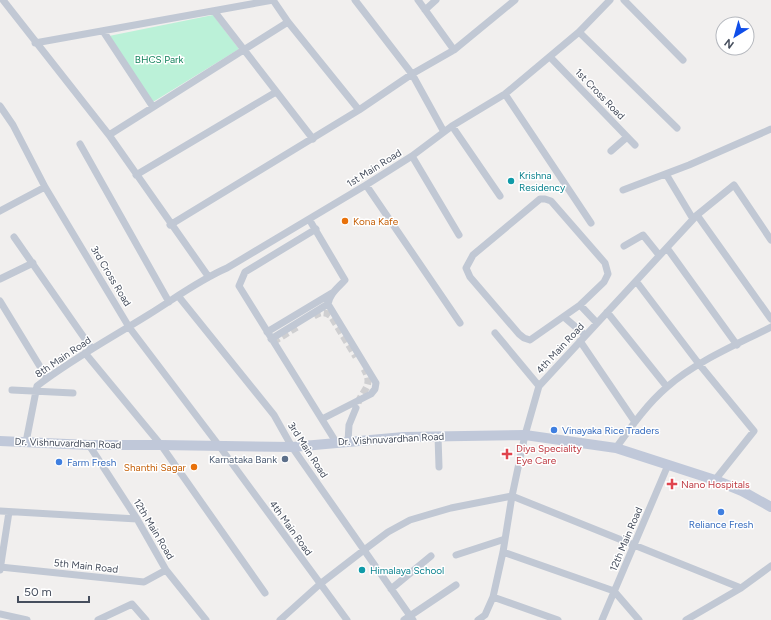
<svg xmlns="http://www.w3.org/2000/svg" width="771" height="620" viewBox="0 0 771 620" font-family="Figtree,sans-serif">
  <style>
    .green { fill: #bbf1d8 }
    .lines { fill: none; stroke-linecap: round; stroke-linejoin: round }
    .street-tunnel { stroke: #cfcfd1; stroke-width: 7; stroke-dasharray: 7 3.5; stroke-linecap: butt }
    .street { stroke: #c1c8d4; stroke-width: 7 }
    .secondary { stroke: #c0c8d9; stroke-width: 10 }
    .culture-dot { fill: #0f9aa8; stroke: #fff; stroke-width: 1.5 }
    .food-dot { fill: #e8710a; stroke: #fff; stroke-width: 1.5 }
    .shop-dot { fill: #3f7fe0; stroke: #fff; stroke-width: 1.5 }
    .health-dot { fill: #e0444e; stroke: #fff; stroke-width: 1.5 }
    .service-dot { fill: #5c6f8a; stroke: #fff; stroke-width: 1.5 }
    .labels { text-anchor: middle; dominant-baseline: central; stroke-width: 3; stroke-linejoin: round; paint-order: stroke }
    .park-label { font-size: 10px; fill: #13825c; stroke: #fff }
    .street-label { font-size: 10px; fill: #464e5d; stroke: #fff }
    .culture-label { font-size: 10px; fill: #0d838f; stroke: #fff; text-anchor: start }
    .food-label { font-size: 10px; fill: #c56008; stroke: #fff; text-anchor: start }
    .shop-label { font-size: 10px; fill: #366cbe; stroke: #fff; text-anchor: start }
    .health-label { font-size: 10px; fill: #be3a42; stroke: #fff; text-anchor: start }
    .service-label { font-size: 10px; fill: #4e5e75; stroke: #fff; text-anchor: end }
  </style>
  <rect width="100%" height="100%" fill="#f1efee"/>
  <!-- green -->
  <path class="green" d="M213,15l26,34 -91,56 -44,-68z"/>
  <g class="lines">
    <!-- street-tunnel -->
    <path class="street-tunnel" d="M314,316c7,-4 10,-5 17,0l25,41
      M273,342l24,-15
      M358,403c5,-14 16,-17 6,-34"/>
    <!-- street -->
    <path class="street" d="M3,0l106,135 99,141
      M355,0l57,74 32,58
      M418,0l36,50
      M624,0l59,60
      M425,10l11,-10
      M214,11l99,128
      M103,31l50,76
      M579,32l98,96
      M35,43l238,-43
      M550,57l85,88
      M505,94l86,129
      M0,106l13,19 32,62 84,140 91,120 127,173
      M359,110l53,-36 42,-24 61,-50
      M452,126l48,70
      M109,135l179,-113
      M80,144l89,158
      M611,151l16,-14
      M412,156l47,79
      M666,174l27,45
      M136,175l140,-83
      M366,185l94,138
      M623,190l66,-25 82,-36
      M540,199h5l6,2 54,62 3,11 -4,8 -24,23 -50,35 -6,-2 -5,-4 -49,-57 -4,-9 7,-13z
      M0,211l45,-24
      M697,215l74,104
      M309,219l36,61c-7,8 -15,13 -17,24l48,79 -1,6 -4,5 -49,25
      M170,225l189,-115 -71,-88 -15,-22
      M316,229l-71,43 -6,14 97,156
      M14,237l78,112
      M624,246l19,-11 16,20
      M667,248l70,97
      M0,279l33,-16
      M636,281l63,83 55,67 -39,49
      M179,297l95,118 18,32 121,173
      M0,301l47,77
      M580,305l17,18
      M607,312l60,75
      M564,317l21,18
      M267,332l65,-39
      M495,333l44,53
      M271,339l57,-35
      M580,341l55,81
      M85,353l76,92 104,148
      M12,390l61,3
      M438,436l1,31
      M348,441l1,-16 7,-17
      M26,442l11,-56c35,-27 74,-48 111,-71 26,-16 51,-35 79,-47l139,-83 46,-29 40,-30 53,-32 74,-62 31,-32
      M89,445l48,74 29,51 40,50
      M616,448c15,-21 31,-44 51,-61 30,-26 69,-42 104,-60
      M0,511l137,8
      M503,552l111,39 25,29
      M456,555l49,-16
      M0,567l144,15 22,-12
      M0,570l9,-58
      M391,589l40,-33
      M493,597l65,23
      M0,614l27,6
      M98,620l34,-16 14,16
      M280,620l40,-36 44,-34 24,-18 22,-12 41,-12 61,-12 229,92
      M404,620l52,-35
      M478,620l7,-5 8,-18 10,-45 9,-56 13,-61 14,-49 158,-171 37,-30 37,55
      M602,620l66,-155
      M686,620l55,-32 30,-22"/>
    <!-- secondary -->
    <path class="secondary" d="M0,441l89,4h72l131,2 112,-10 121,-2 91,13 99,32 27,11 29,16"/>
  </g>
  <!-- markers -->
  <g class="culture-dot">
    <circle cx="511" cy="181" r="4"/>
    <circle cx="362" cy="570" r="4"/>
  </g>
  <g class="food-dot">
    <circle cx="345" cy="221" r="4"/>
    <circle cx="194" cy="467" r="4"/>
  </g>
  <g class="shop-dot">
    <circle cx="554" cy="430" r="4"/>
    <circle cx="59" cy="462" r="4"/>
    <circle cx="721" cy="512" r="4"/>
  </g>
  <g class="health-dot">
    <path d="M505 448h4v4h4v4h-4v4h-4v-4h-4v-4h4z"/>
    <path d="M670 478h4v4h4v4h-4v4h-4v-4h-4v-4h4z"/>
  </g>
  <circle class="service-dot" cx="285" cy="459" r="4"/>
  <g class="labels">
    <!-- park labels -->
    <g class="park-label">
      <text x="159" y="59">BHCS Park</text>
    </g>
    <!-- street labels -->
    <g class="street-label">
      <text transform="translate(600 94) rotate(46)">1st Cross Road</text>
      <text transform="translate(374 168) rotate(-32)">1st Main Road</text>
      <text transform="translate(111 276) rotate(59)">3rd Cross Road</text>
      <text transform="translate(560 348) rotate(-47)">4th Main Road</text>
      <text transform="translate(63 357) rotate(-34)">8th Main Road</text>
      <text transform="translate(391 439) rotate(-3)">Dr. Vishnuvardhan Road</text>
      <text transform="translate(68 443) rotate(2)">Dr. Vishnuvardhan Road</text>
      <text transform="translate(308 450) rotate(57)">3rd Main Road</text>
      <text transform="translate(291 528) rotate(54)">4th Main Road</text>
      <text transform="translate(154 529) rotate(59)">12th Main Road</text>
      <text transform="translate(626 539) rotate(-67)">12th Main Road</text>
      <text transform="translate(86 566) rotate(6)">5th Main Road</text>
    </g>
    <!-- culture labels -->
    <g class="culture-label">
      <text x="519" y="175">Krishna<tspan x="519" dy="12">Residency</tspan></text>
      <text x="370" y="570">Himalaya School</text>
    </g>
    <!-- food labels -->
    <g class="food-label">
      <text x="353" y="221">Kona Kafe</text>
      <text x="186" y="467" text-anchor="end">Shanthi Sagar</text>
    </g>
    <!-- shop labels -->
    <g class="shop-label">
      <text x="562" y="430">Vinayaka Rice Traders</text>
      <text x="67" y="462">Farm Fresh</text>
      <text x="721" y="524" text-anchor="middle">Reliance Fresh</text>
    </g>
    <!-- health labels -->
    <g class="health-label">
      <text x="516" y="448">Diya Speciality<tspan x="516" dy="12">Eye Care</tspan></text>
      <text x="681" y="484">Nano Hospitals</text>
    </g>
    <!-- service labels -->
    <g class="service-label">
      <text x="277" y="459">Karnataka Bank</text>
    </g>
  </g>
  <!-- north arrow -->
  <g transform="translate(735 36) rotate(217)"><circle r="19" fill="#ffffff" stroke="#b5b8be"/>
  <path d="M0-3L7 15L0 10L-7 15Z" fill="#104ee9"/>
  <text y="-6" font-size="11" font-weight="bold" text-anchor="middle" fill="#464e5d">N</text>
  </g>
  <!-- scale -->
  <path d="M18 596v6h71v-6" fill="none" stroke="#464e5d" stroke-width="2"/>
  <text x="24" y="596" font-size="12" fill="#464e5d" stroke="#ffffff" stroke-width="3" paint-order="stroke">50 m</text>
</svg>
